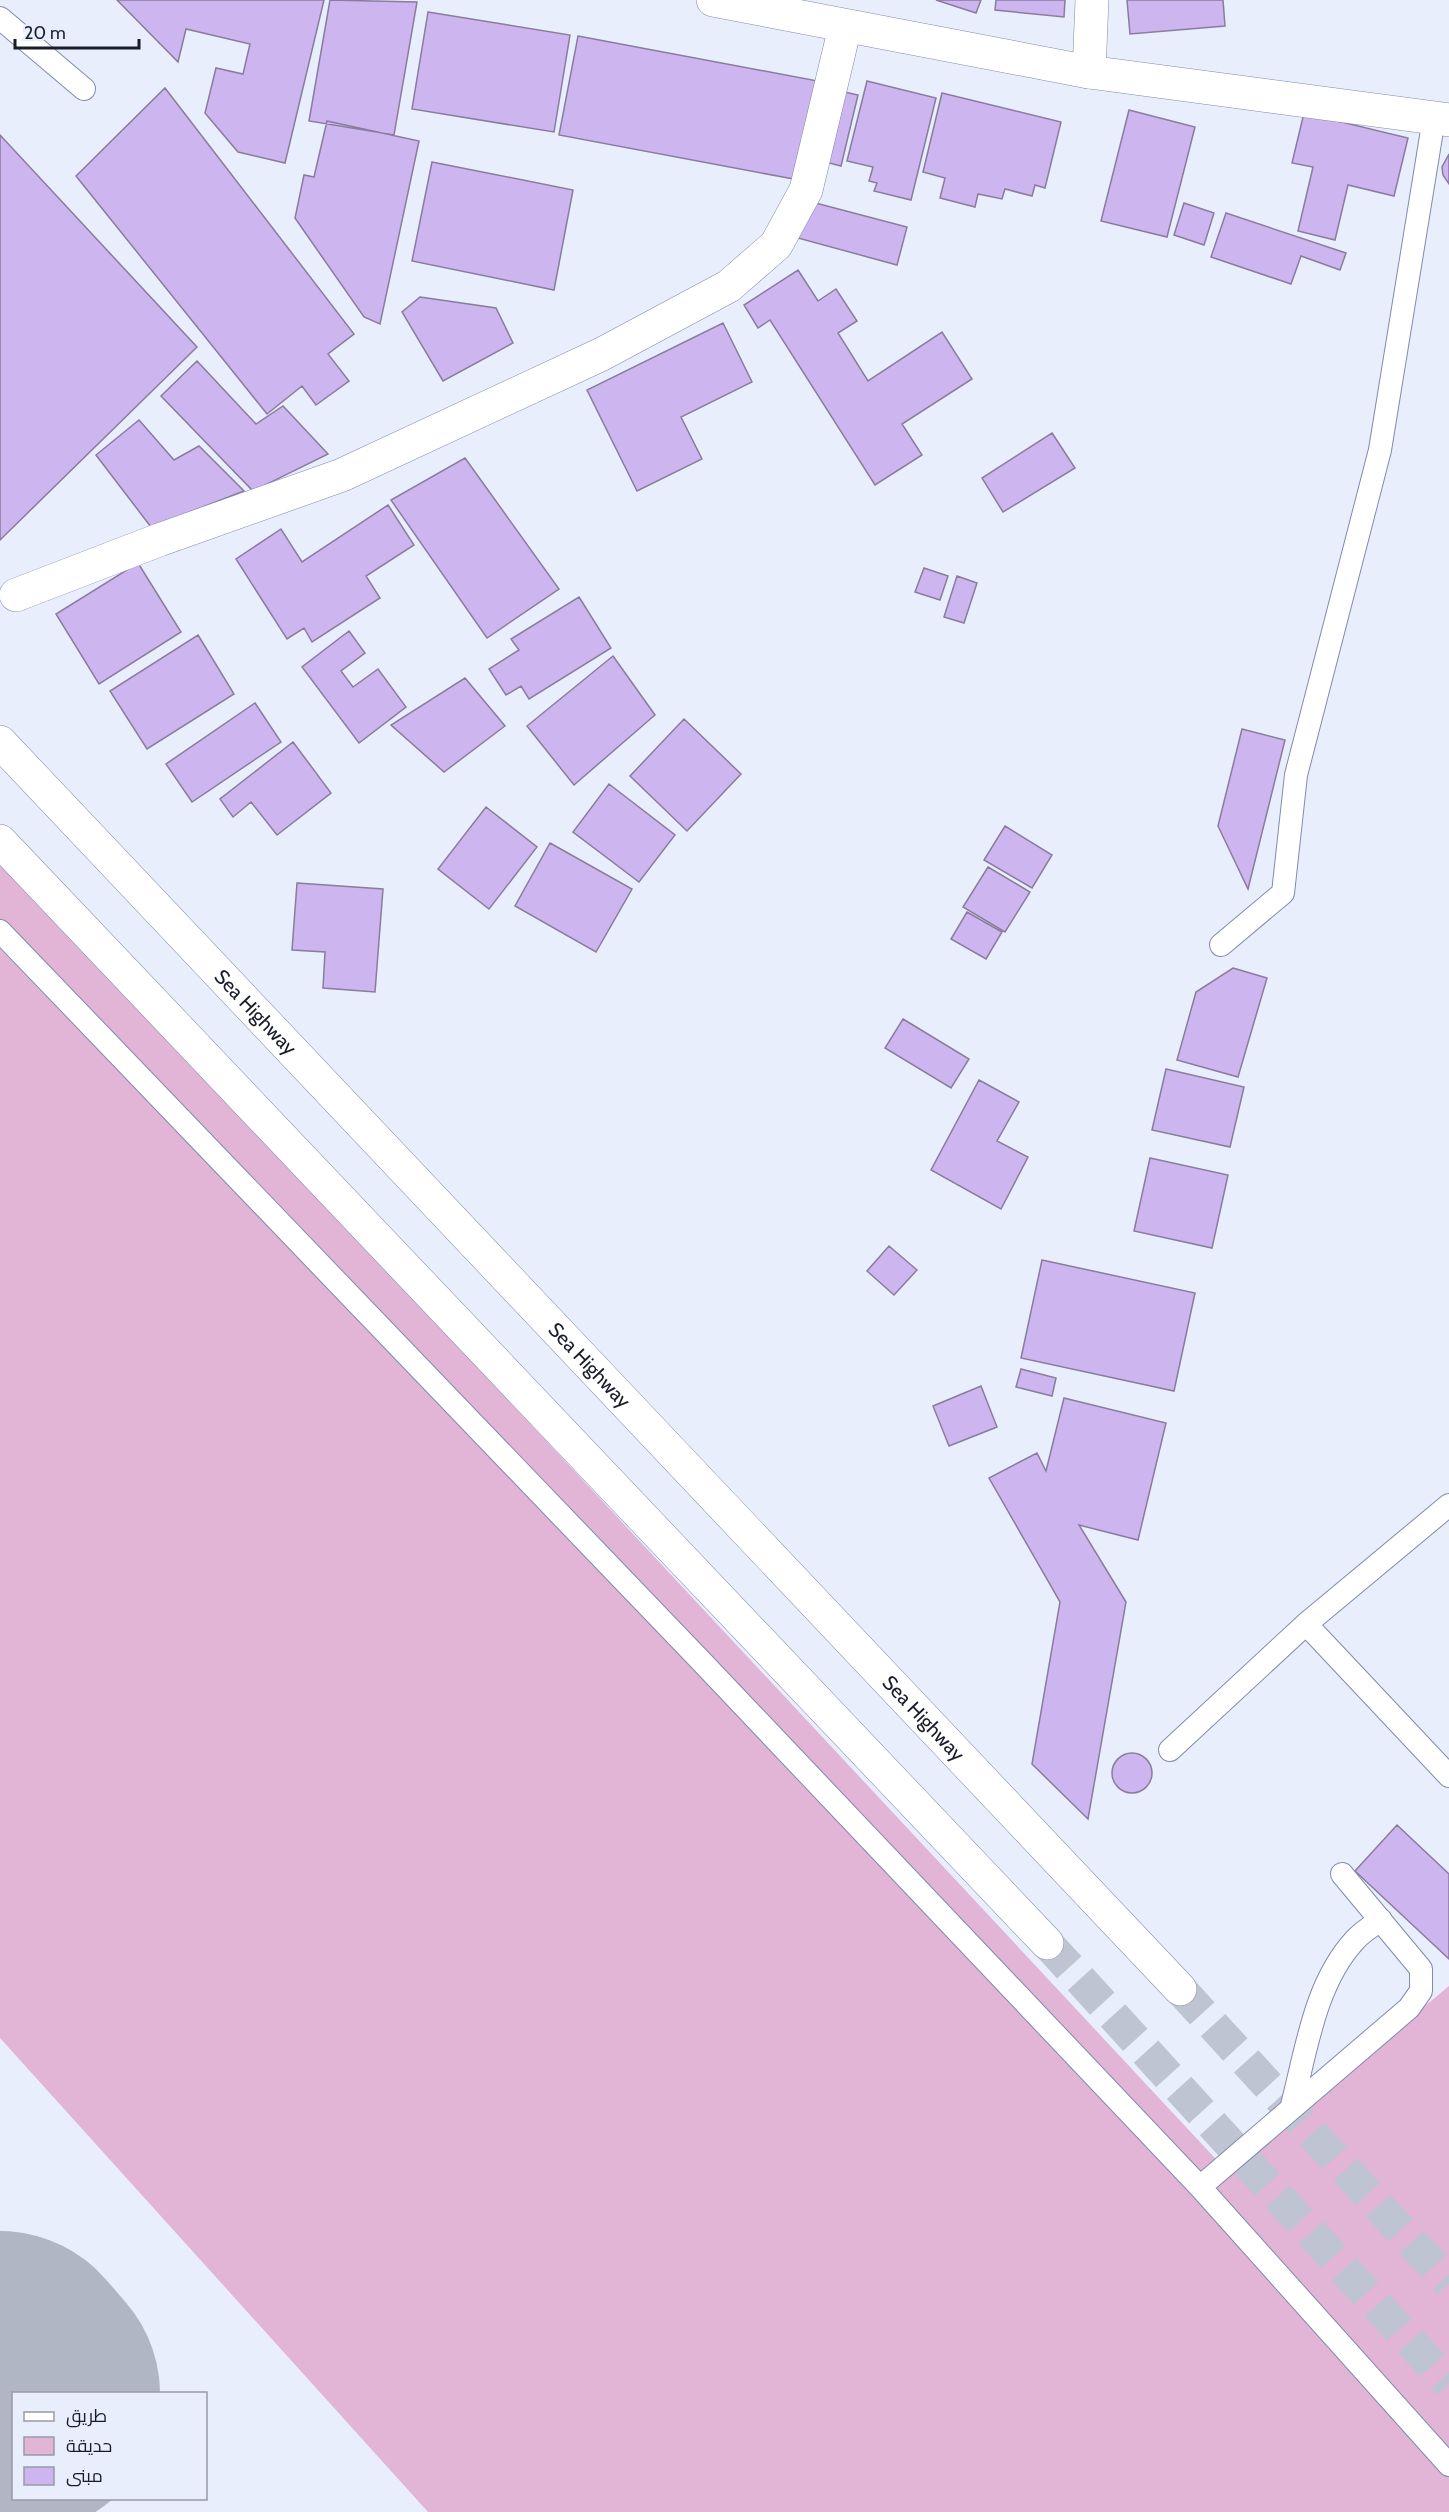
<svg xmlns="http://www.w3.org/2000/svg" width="1449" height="2512" viewBox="0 0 1449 2512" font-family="Cabin,Cairo,sans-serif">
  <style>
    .green { fill: #e2b4d6 }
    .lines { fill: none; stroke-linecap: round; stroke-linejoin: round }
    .taxiway { stroke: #b1b6c4; stroke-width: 112 }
    .runway { stroke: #b1b6c4; stroke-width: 280 }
    .building { fill: #cdb6f0; stroke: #897c9c; stroke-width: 1.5 }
    .highway-tunnel { stroke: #bfc4d3; stroke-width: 33; stroke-dasharray: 33 16; stroke-linecap: butt }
    .lane-casing { stroke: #808bab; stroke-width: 24 }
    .street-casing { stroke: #808bab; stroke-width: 34 }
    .secondary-casing { stroke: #808bab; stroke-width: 34 }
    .highway-casing { stroke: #808bab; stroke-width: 34 }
    .lane { stroke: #fff; stroke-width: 22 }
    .street { stroke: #fff; stroke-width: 33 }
    .secondary { stroke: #fff; stroke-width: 33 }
    .highway { stroke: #fff; stroke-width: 33 }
    .labels { text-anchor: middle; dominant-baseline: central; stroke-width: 4.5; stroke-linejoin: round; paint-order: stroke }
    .street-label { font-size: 20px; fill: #191d2a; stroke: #e9eefd }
  </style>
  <rect width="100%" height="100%" fill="#e9eefd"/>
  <!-- green -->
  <path class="green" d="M0,855l1227,1316 222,-185v526h-1021l-428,-474z"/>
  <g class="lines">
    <!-- taxiway -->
    <path class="taxiway" d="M0,2430l14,6"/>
    <!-- runway -->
    <path class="runway" d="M0,2371l20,23"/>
  </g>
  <!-- building -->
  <path class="building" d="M117,0h207l-39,163 -47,-11 -33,-39 11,-45 27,6 7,-30 -64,-15 -8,33z
    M330,0l87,2 -23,133 -85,-14z
    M936,0h45l-5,13z
    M996,0h69l-1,17 -69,-7z
    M1127,0h96l2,26 -95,8z
    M428,12l142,23 -16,97 -142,-23z
    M578,36l245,46 -19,99 -245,-46z
    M867,81l69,17 -25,102 -37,-9 3,-8 -8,-2 4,-14 -26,-6z
    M165,88l189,246 -26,20 21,27 -33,24 -14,-19 -35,28 -191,-238z
    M832,89l26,6 -17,71 -12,-3z
    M942,93l119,29 -16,66 -10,-3 -3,11 -27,-7 -3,10 -24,-5 -3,13 -35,-9 5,-20 -22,-6z
    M1129,110l66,17 -28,110 -66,-16z
    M1304,113l104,25 -14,58 -46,-11 -13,55 -37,-9 15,-64 -21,-4z
    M327,121l92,20 -39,183 -16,-7 -69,-99 9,-43 10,2z
    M0,135l197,212 -197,193z
    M1449,154v30l-6,-9 -1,-8z
    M432,162l141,28 -19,100 -142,-29z
    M808,201l99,26 -10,38 -99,-27z
    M1184,203l30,10 -10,32 -30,-10z
    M1226,213l120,40 -6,17 -39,-14 -10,28 -80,-27z
    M798,270l20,31 18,-12 21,32 -19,12 30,48 74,-49 30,47 -70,45 20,31 -47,30 -105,-165 -12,8 -14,-23z
    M420,297l76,11 17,35 -70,38 -41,-69z
    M723,323l29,59 -71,35 21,42 -65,32 -50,-101z
    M197,361l59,63 27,-18 45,48 -75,37 -92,-95z
    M139,420l35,40 25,-14 45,45 -93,36 -55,-72z
    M1052,433l23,35 -72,44 -21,-34z
    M465,458l94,131 -72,49 -96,-138z
    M388,505l26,40 -48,31 14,22 -68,44 -8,-14 -17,11 -51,-80 45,-30 21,33z
    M138,563l43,69 -82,52 -43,-70z
    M924,568l24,8 -8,24 -25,-8z
    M957,576l20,7 -13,40 -20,-6z
    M579,597l32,51 -82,51 -8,-13 -15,9 -17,-26 30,-19 -8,-11z
    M349,631l16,22 -24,18 12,16 25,-18 28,38 -47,36 -57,-76z
    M198,635l36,59 -87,55 -37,-58z
    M613,656l42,59 -81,70 -47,-59z
    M465,678l40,48 -61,46 -53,-47z
    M255,703l26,39 -89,60 -26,-38z
    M684,719l57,55 -54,57 -57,-55z
    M1242,729l43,11 -37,149 -30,-63z
    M293,742l38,51 -54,42 -26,-33 -18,15 -13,-18z
    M609,784l66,51 -36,47 -66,-50z
    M486,807l51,40 -48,62 -51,-40z
    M1005,826l47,29 -20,33 -48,-28z
    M550,843l82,46 -36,63 -81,-46z
    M988,867l42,25 -25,40 -42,-25z
    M297,883l86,6 -8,103 -52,-4 2,-36 -33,-2z
    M967,912l35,20 -16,27 -35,-20z
    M1233,968l34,10 -29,99 -61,-17 19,-68z
    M903,1019l66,40 -18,29 -66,-40z
    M1166,1069l78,18 -14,60 -78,-17z
    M979,1080l40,22 -22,39 31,16 -27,52 -70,-39z
    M1150,1158l78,17 -16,73 -78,-17z
    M889,1246l28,24 -23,25 -27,-24z
    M1042,1260l153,33 -21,98 -153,-33z
    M1021,1369l35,9 -4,18 -36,-9z
    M981,1386l16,41 -48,19 -16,-40z
    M1064,1398l102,25 -28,117 -59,-15 47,77 -38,217 -56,-55 28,-162 -71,-124 48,-25 9,18z
    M1112 1773a20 20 0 1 1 40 0a20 20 0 1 1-40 0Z
    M1397,1825l52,49v85l-94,-88z"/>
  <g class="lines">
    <!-- highway-tunnel -->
    <path class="highway-tunnel" d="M1047,1943l402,441
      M1180,1989l269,294"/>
    <defs>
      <path id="lane" d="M0,18l84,71
        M0,931l702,731 498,525 249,278
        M1221,945l62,-52 13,-118 84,-325 54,-332
        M1306,1624l143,152
        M1170,1750l136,-126 143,-119
        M1291,2109c15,-56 23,-125 64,-169 7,-8 17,-14 26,-20
        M1200,2187l209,-179 12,-17v-22l-79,-95"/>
      <path id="street" d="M1089,72l3,-72
        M16,595l143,-55 183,-65 260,-121 127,-68 47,-41 30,-55 39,-163"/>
      <path id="secondary" d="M713,0l376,72 360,48"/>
      <g id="highway">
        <path id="s1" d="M0,742l1180,1247"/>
        <path d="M0,841l1047,1102"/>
      </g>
    </defs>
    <!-- lane casing -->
    <use href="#lane" class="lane-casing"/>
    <!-- street casing -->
    <use href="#street" class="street-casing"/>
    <!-- secondary casing -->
    <use href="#secondary" class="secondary-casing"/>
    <!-- highway casing -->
    <use href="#highway" class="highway-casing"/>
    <!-- lane -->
    <use href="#lane" class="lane"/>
    <!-- street -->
    <use href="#street" class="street"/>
    <!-- secondary -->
    <use href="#secondary" class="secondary"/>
    <!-- highway -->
    <use href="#highway" class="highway"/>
  </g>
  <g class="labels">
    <!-- street labels -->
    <g class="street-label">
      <text stroke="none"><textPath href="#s1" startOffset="372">Sea Highway</textPath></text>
      <text stroke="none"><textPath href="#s1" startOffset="858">Sea Highway</textPath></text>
      <text stroke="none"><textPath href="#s1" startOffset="1344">Sea Highway</textPath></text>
    </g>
  </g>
  <!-- legend -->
  <rect x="12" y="2392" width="195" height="108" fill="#e9eefd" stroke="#969aa9" stroke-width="1.5"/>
  <rect x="24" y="2412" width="30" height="9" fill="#ffffff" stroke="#969aa9" stroke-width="1.5"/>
  <text x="66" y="2422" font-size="18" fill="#191d2a">طريق</text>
  <rect x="24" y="2437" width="30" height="18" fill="#e2b4d6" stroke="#969aa9" stroke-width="1.5"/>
  <text x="66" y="2452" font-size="18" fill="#191d2a">حديقة</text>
  <rect x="24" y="2467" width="30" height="18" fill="#cdb6f0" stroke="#969aa9" stroke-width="1.5"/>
  <text x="66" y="2482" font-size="18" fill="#191d2a">مبنى</text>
  <!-- scale -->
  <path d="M15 39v9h124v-9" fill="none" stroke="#191d2a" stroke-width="3"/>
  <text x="24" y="39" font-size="18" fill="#191d2a" stroke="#e9eefd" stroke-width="4.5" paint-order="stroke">20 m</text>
</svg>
